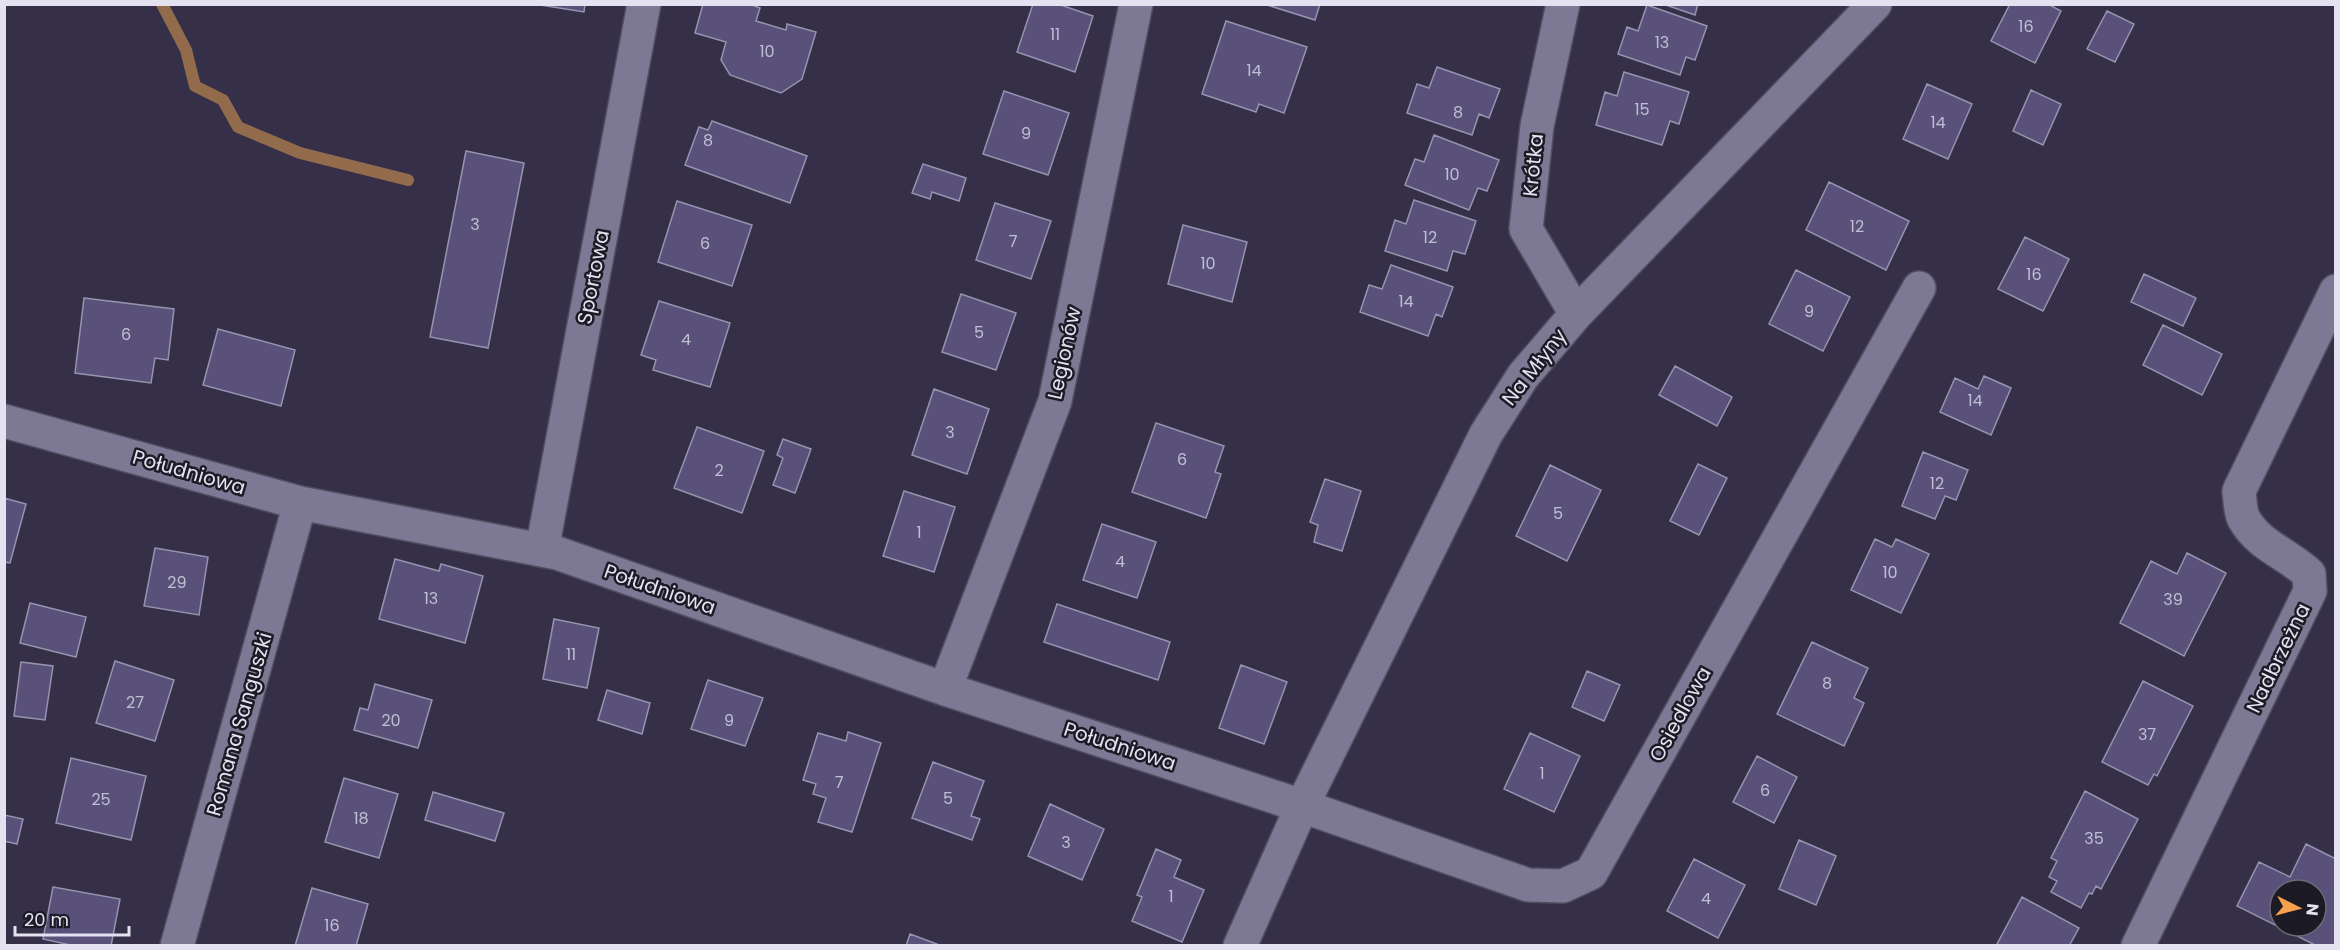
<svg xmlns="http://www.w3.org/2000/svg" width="2340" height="950" viewBox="0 0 2340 950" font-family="Poppins,sans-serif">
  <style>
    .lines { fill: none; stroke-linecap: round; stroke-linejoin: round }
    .stream { stroke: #916b4c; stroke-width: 12 }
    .building { fill: #59517a; stroke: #9793af; stroke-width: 1.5; fill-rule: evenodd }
    .minor-casing { stroke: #514d60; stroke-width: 36 }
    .minor { stroke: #7d7893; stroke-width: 33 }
    .labels { text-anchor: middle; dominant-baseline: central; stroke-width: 5; stroke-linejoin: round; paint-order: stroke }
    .number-label { font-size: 16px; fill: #c1bed3 }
    .street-label { font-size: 20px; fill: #e4e2f1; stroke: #1c1a25 }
  </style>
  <rect width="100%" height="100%" fill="#353048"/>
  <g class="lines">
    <!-- stream -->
    <path class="stream" d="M162,4l24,46 9,36 28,14 15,27 62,26 108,27"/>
  </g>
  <!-- building -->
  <path class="building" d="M534,4h51l-1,8z
    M703,4h46l11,4 -4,13 30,9 1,-6 29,8 -14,47 -21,14 -51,-18 -9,-15 5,-18 -31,-9z
    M1033,4h25l35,12 -18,56 -58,-20z
    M1264,4h56l-5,16z
    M1663,4h35l-3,11z
    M2010,4h38l13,7 -26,52 -44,-22z
    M1647,5l60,21 -12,34 -9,-3 -6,18 -62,-21 9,-27 11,4z
    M2107,11l27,13 -19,38 -28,-13z
    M1226,21l81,26 -23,66 -25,-9 -3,8 -54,-18z
    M1437,67l63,22 -11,29 -10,-4 -7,21 -65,-22 10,-29 12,4z
    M1624,72l65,20 -10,32 -9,-3 -8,24 -66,-20 9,-33 12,4z
    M1927,84l45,20 -24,55 -45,-20z
    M2031,90l30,14 -18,41 -30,-14z
    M1004,91l65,22 -21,62 -65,-21z
    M712,121l95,35 -17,47 -105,-38 14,-38 9,3z
    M1434,135l65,25 -12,31 -9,-3 -9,22 -64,-25 10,-26 9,3z
    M466,151l58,12 -36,185 -58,-11z
    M923,164l43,14 -7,23 -27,-9 -2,7 -18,-6z
    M1829,182l80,39 -23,49 -80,-40z
    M1414,200l62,21 -11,33 -12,-3 -6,20 -62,-20 10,-31 11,4z
    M677,201l75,24 -20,61 -74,-24z
    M995,203l56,18 -20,58 -55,-19z
    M1183,225l64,17 -15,60 -64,-18z
    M2025,237l44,22 -26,52 -45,-22z
    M1391,265l62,22 -11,30 -6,-3 -8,22 -68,-24 9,-27 13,4z
    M1796,270l54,27 -27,54 -54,-27z
    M2144,274l52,24 -13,28 -52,-24z
    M961,294l55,19 -20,57 -54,-18z
    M84,298l90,11 -6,51 -13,-2 -4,25 -76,-10z
    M659,301l71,22 -20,64 -57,-17 3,-10 -15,-5z
    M2163,325l59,29 -20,41 -59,-30z
    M218,329l77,21 -14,56 -78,-21z
    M1675,366l57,31 -15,29 -58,-31z
    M1984,376l27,12 -20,47 -51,-23 15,-34 23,11z
    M934,389l55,20 -22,65 -55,-19z
    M1156,423l68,23 -9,26 6,2 -15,44 -74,-26z
    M697,427l67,24 -22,62 -68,-25z
    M783,439l28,10 -16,44 -22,-8 10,-27 -6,-3z
    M1923,452l45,18 -12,30 -11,-4 -10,23 -33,-13z
    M1698,464l29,14 -28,57 -29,-14z
    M1550,465l51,25 -34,71 -51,-25z
    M1325,479l36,12 -19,60 -28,-9 4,-17 -8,-3z
    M904,491l51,16 -21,65 -51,-16z
    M4,498l22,6 -16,59 -6,-1z
    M1102,524l54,18 -19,56 -54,-18z
    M1875,539l17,8 4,-8 33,15 -28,59 -50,-23z
    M155,548l53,9 -9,58 -55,-9z
    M2187,553l39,20 -42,83 -64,-33 31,-62 26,13z
    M395,559l44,12 2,-7 42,12 -18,67 -86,-24z
    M30,603l56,14 -10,40 -56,-14z
    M1057,604l113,38 -12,38 -114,-38z
    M554,619l45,9 -12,60 -44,-9z
    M1812,642l56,26 -14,30 10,5 -20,43 -67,-32z
    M115,661l59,19 -19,61 -59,-18z
    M21,662l32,4 -8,54 -31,-4z
    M1241,665l46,17 -23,62 -45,-16z
    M1587,671l33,14 -16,36 -32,-14z
    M708,680l55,18 -18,48 -54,-17z
    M2143,681l50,25 -36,70 -3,-2 -6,11 -46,-23z
    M375,684l57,16 -14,48 -64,-18 6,-22 8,2z
    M607,690l43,13 -8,31 -44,-14z
    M848,732l33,11 -29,89 -34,-10 8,-24 -13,-4 3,-10 -13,-4 15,-47 28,8z
    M1530,733l50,23 -26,56 -50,-23z
    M1757,756l40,21 -23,46 -41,-21z
    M71,758l75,18 -15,64 -75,-17z
    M933,762l51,19 -13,35 9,3 -8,21 -60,-22z
    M344,778l54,16 -19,64 -54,-16z
    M2085,791l53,28 -37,70 -5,-3 -4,8 -3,-1 -8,15 -30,-16 6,-11 -8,-4 8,-16 -6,-3z
    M433,792l71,21 -9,28 -70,-21z
    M1050,804l54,25 -22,51 -54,-24z
    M4,815l19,4 -6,25 -13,-3z
    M1799,840l37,16 -20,49 -37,-16z
    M2306,844l30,15v87h-19l-80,-40 22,-44 31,15zM2280,890h36v36h-36z
    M1156,849l25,11 -7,17 30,13 -22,52 -50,-21 10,-24 -5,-2z
    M1694,859l51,26 -27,53 -51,-27z
    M53,887l67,12 -9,47h-36l-32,-7z
    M312,888l56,16 -12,42h-61z
    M2022,897l57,31 -10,18h-73z
    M910,934l32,12h-36z"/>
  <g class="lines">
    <defs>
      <path id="minor" d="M1563,4l-26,122 -11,103 50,85
        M4,421l296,82 257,50 388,136 357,117 226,79 35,1 28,-13 328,-585
        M542,550l102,-546
        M945,689l110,-288 81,-397
        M177,946l123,-443
        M1240,946l62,-140 184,-372 37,-58 53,-62 299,-310
        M2138,946l172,-355 -1,-17c-21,-20 -50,-28 -65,-55 -4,-7 -4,-20 -5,-28l97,-200"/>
    </defs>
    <!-- minor casing -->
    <use href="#minor" class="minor-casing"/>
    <!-- minor -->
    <use href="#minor" class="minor"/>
  </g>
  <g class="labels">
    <!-- number labels -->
    <g class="number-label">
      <text x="2026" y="26">16</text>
      <text x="1055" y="34">11</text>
      <text x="1662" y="42">13</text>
      <text x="767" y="51">10</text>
      <text x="1254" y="70">14</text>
      <text x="1642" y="109">15</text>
      <text x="1458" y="112">8</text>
      <text x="1938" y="122">14</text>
      <text x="1026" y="133">9</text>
      <text x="708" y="140">8</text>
      <text x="1452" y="174">10</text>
      <text x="475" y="224">3</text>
      <text x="1857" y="226">12</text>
      <text x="1430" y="237">12</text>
      <text x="1013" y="241">7</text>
      <text x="705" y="243">6</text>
      <text x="1208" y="263">10</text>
      <text x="2034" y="274">16</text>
      <text x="1406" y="301">14</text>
      <text x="1809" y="311">9</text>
      <text x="979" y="332">5</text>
      <text x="126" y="334">6</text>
      <text x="686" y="339">4</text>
      <text x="1975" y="400">14</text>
      <text x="950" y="432">3</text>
      <text x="1182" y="459">6</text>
      <text x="719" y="470">2</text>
      <text x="1937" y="483">12</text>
      <text x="1558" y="513">5</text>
      <text x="919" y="532">1</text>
      <text x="1120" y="561">4</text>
      <text x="1890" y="572">10</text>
      <text x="177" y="582">29</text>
      <text x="431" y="598">13</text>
      <text x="2173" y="599">39</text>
      <text x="571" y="654">11</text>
      <text x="1827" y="683">8</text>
      <text x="135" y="702">27</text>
      <text x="391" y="720">20</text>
      <text x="729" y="720">9</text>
      <text x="2147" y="734">37</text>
      <text x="1542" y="773">1</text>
      <text x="839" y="782">7</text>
      <text x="1765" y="790">6</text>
      <text x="948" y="798">5</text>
      <text x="101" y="799">25</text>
      <text x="361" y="818">18</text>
      <text x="2094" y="838">35</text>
      <text x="1066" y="842">3</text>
      <text x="1171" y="896">1</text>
      <text x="1706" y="898">4</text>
      <text x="332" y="925">16</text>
    </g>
    <!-- street labels -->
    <g class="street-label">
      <text transform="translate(1533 165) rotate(-84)">Krótka</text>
      <text transform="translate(593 277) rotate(-79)">Sportowa</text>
      <text transform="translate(1064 353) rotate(-78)">Legionów</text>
      <text transform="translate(1534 367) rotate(-52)">Na Młyny</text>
      <text transform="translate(189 472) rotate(16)">Południowa</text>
      <text transform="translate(660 589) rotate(19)">Południowa</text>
      <text transform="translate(2278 658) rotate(-64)">Nadbrzeżna</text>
      <text transform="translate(1680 714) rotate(-61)">Osiedlowa</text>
      <text transform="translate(239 724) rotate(-74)">Romana Sanguszki</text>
      <text transform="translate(1120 746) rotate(18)">Południowa</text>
    </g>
  </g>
  <!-- border -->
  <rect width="2340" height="950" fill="none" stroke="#e4e2f1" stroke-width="12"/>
  <!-- north arrow -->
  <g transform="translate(2298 908) rotate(96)"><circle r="28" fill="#1c1a25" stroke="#6c6a77" stroke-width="1.5"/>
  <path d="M0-4.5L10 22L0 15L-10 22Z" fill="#f9a04d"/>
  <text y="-9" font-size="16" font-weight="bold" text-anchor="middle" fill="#e4e2f1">N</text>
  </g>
  <!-- scale -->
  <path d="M15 926v9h114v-9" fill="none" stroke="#e4e2f1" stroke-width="3"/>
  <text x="24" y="926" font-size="18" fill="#e4e2f1" stroke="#1c1a25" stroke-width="4.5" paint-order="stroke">20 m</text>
</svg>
